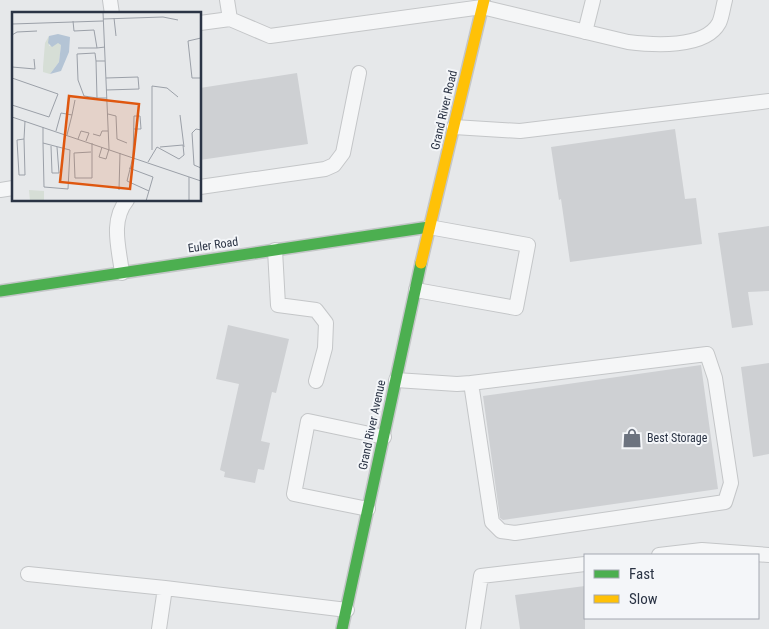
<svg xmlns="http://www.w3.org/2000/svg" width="769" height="629" viewBox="0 0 769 629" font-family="'Roboto Condensed',sans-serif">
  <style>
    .building { fill: #ced0d3 }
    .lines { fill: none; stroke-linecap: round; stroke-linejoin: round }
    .lane-casing { stroke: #c4c6c8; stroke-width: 16 }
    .fast-casing { stroke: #c4c6c8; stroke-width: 14 }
    .slow-casing { stroke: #c4c6c8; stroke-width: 14 }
    .lane { stroke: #f5f6f7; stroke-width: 14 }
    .fast { stroke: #4caf50; stroke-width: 11 }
    .slow { stroke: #ffc107; stroke-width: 11 }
    .labels { text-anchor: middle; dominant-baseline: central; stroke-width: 4; stroke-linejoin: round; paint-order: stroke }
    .street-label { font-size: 12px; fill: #2b3445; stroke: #f4f6f9 }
    .poi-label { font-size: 12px; fill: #2b3445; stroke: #f4f6f9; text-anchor: start }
    .inset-road { fill: none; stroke: #9ba0a8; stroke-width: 1 }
    .view { fill: #df570f; fill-opacity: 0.15; stroke: #df570f; stroke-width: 2.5 }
    .inset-edge { fill: none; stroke: #2b3445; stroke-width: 2.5 }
  </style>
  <rect width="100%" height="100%" fill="#e6e8ea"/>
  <!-- building -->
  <path class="building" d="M297,73l11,71 -108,16v-72z
    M675,129l10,70 11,-1 6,46 -132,18 -9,-63 -2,1 -8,-53z
    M769,226v65l-21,1 5,33 -21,3 -14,-95z
    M228,325l61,14 -13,54 -4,-1 -11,49 9,2 -6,27 -6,-1 -3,14 -31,-6 1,-5 -5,-2 19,-86 -23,-5z
    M769,363v91l-16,3 -12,-90z
    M701,365l17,124 -215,31 -3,-2 -17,-122z
    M585,586v43h-65l-5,-34z"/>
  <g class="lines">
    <defs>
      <path id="lane" d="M110,0l2,14
        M227,0l3,19
        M200,23l30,-4 40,17 212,-29 146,35c24,3 77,7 91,-19 3,-6 4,-16 6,-23
        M585,32l8,-32
        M454,127l66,4 249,-30
        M200,187l125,-18 9,-4 9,-12 16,-80
        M0,190l13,-2
        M275,250l3,55 38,5 10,13 -1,25 -9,33
        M122,273c-3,-25 -12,-52 5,-73
        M416,290l100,18 12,-63 -99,-18
        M396,380l61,4 14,-1 236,-29 8,24 16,105 -6,19 -210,31 -14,-2 -9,-9 -21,-139
        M368,509l-74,-15 14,-73 76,16
        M659,555l43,-5 67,5
        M28,574l137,14
        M159,629l6,-41 182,22
        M473,629l8,-53 104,-12"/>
      <path id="fast" d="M0,291l429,-64
        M342,629l79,-366"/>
      <path id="slow" d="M421,263l63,-263"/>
    </defs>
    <!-- lane casing -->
    <use href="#lane" class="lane-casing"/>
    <!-- fast casing -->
    <use href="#fast" class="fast-casing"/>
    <!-- slow casing -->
    <use href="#slow" class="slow-casing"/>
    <!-- lane -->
    <use href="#lane" class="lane"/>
    <!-- fast -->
    <use href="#fast" class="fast"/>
    <!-- slow -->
    <use href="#slow" class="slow"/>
  </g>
  <!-- icons -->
  <defs>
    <symbol id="shop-bare" viewBox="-9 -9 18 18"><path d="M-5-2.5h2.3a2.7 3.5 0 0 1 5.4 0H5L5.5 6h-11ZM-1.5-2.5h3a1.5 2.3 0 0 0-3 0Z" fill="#6c737f" stroke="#f4f6f9" stroke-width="2.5" paint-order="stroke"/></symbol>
  </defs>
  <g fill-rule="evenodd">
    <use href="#shop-bare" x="618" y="424" width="28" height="28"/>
  </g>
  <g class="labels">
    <!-- street labels -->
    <g class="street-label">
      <text transform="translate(444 110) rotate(-77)">Grand River Road</text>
      <text transform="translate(213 245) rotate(-8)">Euler Road</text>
      <text transform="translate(372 425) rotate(-78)">Grand River Avenue</text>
    </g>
    <!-- poi labels -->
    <g class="poi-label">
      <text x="647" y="438">Best Storage</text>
    </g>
  </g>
  <!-- overview -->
  <g transform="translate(12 12)">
    <rect width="189" height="189" fill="#e6e8ea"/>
    <path d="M37,24v10l11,-4 1,3 -2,17 -9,12 -7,-2v-5l2,-24zM17,178l15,1v10h-14z" fill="#d6ded6"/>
    <path d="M46,22l12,3 -1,15 -8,19 -11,3 9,-12 2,-17 -3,-2 -6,4 -4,-4 1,-7z" fill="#b4c4d5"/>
    <path class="inset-road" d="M102,6l2,18M91,7l60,-2 15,3M61,9l1,10 20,-1 3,18 8,-1M0,12l91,-3M0,23l5,-3 20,-1M189,26l-13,3 4,37h9M66,36h19M84,49l1,37h10M0,55l23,2 -1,-10M0,66l46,16 -9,23 -37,-12M94,66l32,-1 1,12 -33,1M85,86l-13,-2 -6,-16 -1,-26 18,-1 1,8h9M96,102l8,2 1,23 10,4M60,103l3,-15M168,103l4,32M0,105l189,64M122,117h7l-1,-13h-6l-1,41 -6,24 22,10M189,118l-5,-1 -4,4 2,32 7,3M44,119l5,-18 11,2 -5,20M81,122l7,2 2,-5h6M12,127l1,36h-6l-2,-35 7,-1 1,-18M66,127l3,-8 8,2 -3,8M31,131l27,7 -2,39 -24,-2 -1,-44v-16M39,134l1,27h7l-2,-26M90,135l-3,10 7,2 3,-10 -6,-137M140,138v-64l15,2 11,9M79,140l-17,1 1,25h17v-35M136,150l9,-15 22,12 5,-4 -1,-10 -23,2M117,156l24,9 -7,24M177,165v24M107,178l1,-37"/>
    <path class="view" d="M57,84l70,8 -9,85 -70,-7z"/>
    <rect width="189" height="189" class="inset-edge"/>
  </g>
  <!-- legend -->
  <rect x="584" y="554" width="175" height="65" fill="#f4f6f9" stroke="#a4a8b1"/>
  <rect x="594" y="570" width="25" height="8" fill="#4caf50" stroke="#a4a8b1"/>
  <text x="629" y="579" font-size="15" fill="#2b3445">Fast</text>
  <rect x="594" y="595" width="25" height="8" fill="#ffc107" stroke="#a4a8b1"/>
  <text x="629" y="604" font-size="15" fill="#2b3445">Slow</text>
</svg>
